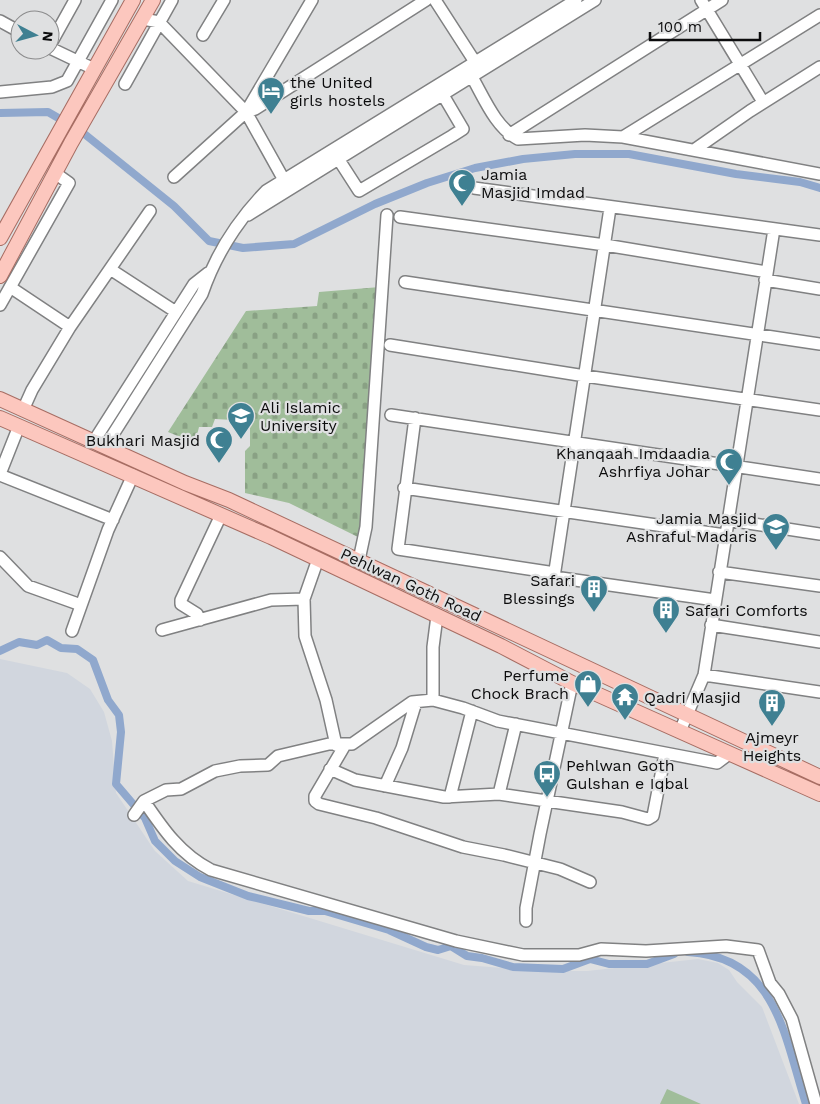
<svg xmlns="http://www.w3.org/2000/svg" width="820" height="1104" viewBox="0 0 820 1104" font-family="'Work Sans',sans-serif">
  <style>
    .built { fill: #d1d6de }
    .grass { fill: #a0bd9a }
    .cemetery { fill: url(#cemetery-stones) }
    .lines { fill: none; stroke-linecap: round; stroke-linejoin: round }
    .canal { stroke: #90a8cd; stroke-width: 8 }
    .minor-casing { stroke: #808182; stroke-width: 14 }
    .major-casing { stroke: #a76d63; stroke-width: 16 }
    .minor { stroke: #fff; stroke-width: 11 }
    .major { stroke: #fcc7be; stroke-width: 14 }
    .labels { text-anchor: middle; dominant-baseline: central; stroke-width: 4.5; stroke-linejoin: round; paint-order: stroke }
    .poi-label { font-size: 16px; fill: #0c0c0d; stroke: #dfe0e1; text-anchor: start }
    .street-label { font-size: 16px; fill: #0c0c0d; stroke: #dfe0e1 }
  </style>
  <defs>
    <pattern id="cemetery-stones" width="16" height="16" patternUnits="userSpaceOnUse" patternTransform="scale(1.25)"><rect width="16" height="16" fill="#a0bd9a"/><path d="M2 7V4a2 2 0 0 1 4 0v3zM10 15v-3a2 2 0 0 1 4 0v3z" fill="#89a184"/></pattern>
  </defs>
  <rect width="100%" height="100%" fill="#dfe0e1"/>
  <!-- built -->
  <path class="built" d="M0,659l67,14 23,16 14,23 8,29 4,52 39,58 33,30 276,84 78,6h45l111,-12 20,4 11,7 8,12 25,25 37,97h-799z"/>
  <!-- grass -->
  <path class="grass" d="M667,1089l34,15h-41z"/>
  <!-- cemetery -->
  <path class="cemetery" d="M380,287l-20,251 -71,-35 -44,-10v-42l5,-5v-25l-35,-2 -3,8h-13l-4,16 -27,-11 78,-121 71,-5 2,-14z"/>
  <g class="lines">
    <!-- canal -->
    <path class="canal" d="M0,113l48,-1 19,11
      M77,128l97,78 35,35 34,7 51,-4 81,-40 52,-21 48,-15 48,-9 52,-5h54l107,20 64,8 20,6
      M0,651l19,-9 18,3 10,-5 14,8 16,1 16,11 15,40 11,15 2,17 -5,52 29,34 10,23 20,20 25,16 48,19 61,15h16l64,19 37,17 12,3 13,-4 16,10 15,2 31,9 50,2 27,-10 19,5h38l27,-10
      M688,952c89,5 96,84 118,152"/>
    <defs>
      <path id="minor" d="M435,0l40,62
        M701,0l62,102
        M143,19l16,3 87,90 38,68
        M0,21l20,11
        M203,35l21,-35
        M50,45l25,-45
        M50,48l44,21
        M472,77c12,21 24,51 46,62l67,-4 38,2 197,37
        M125,84l47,-84
        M0,92l52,-5 15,-6 45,-81
        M246,112l9,-3 171,-109
        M509,135l213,-135
        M623,137l197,-122
        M694,150l56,-39 70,-44
        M339,160l20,31 93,-55 11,-7 -20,-34
        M174,177l72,-65 66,-112
        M474,188l346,47
        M610,208l-56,369 161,23
        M248,215l347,-215
        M400,217l205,28 162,27
        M774,229l-70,446 116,17
        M110,269l66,43
        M765,280l55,9
        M405,282l415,62
        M10,287l60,40 80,-116
        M0,305l69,-122 -14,-10
        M390,345l195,31 235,34
        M23,410l9,-20 38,-63
        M391,415l429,64
        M415,418l-17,131 157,24
        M94,441l100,-157 14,-11
        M105,447l97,-153c13,-38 36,-74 64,-103l310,-191
        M0,474l19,-48
        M0,475l113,45
        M404,488l321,47
        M728,520l92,14
        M0,557l28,29 53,19
        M318,559l-14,40 1,37 21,64 10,45
        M359,560l7,-33 21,-312
        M719,572l101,14
        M200,620l-3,-6 -16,-10v-4l40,-85
        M711,625l109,17
        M162,630l109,-30 33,-1
        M72,631l36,-101 25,-55
        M433,700v-53l4,-31
        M680,731l24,-56
        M345,745l-30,51v5l4,3 57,14 87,29 41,8 56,14 30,13
        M330,769l25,11 89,17 55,-3 123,18 26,7 5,-3 12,-62
        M385,786l17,-38 14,-46
        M499,794l17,-70
        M450,797l22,-86
        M144,801c19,28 36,53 67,69l245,71 67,14h56l22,-6 45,2 80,-5 32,4 12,33 9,11 13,25 24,85
        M134,815l10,-14 22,-11 15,-1 34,-18 25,-5 28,-1 10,-9 51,-12h23l60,-42 21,-2 30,8 35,13 219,42 12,-9
        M526,921v-13l14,-74 32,-151"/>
      <path id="major" d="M0,238l133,-238
        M0,276l71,-133 82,-143
        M0,399l185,84 44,17 591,277
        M0,418l271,119 230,109 71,37 248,111"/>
    </defs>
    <!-- minor casing -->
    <use href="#minor" class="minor-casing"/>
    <!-- major casing -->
    <use href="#major" class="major-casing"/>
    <!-- minor -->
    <use href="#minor" class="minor"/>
    <!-- major -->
    <use href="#major" class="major"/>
  </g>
  <!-- icons -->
  <defs>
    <symbol id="hotel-pin" viewBox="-11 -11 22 30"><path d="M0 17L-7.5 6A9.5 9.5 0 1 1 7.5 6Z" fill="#3f8092" stroke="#dfe0e1"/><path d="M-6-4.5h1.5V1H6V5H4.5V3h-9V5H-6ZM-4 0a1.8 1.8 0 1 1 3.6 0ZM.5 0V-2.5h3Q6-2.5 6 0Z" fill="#fff"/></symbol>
    <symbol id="mosque-pin" viewBox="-11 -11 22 30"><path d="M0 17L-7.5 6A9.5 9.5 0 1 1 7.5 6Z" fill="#3f8092" stroke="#dfe0e1"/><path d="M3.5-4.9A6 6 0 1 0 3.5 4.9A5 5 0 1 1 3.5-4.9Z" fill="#fff"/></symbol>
    <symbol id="university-pin" viewBox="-11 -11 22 30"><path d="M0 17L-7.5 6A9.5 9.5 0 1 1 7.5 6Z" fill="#3f8092" stroke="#dfe0e1"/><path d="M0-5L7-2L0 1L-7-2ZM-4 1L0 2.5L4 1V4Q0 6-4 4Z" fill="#fff"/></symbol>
    <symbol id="building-pin" viewBox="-11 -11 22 30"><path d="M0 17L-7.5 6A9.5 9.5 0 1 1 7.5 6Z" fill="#3f8092" stroke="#dfe0e1"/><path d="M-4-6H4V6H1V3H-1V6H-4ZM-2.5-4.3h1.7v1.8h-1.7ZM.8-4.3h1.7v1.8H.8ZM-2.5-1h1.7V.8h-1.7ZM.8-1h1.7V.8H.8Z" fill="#fff"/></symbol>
    <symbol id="shop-pin" viewBox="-11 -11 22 30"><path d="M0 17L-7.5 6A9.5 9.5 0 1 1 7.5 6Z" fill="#3f8092" stroke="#dfe0e1"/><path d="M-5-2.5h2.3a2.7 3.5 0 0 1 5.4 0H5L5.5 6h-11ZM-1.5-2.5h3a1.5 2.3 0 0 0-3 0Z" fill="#fff"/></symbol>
    <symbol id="temple-pin" viewBox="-11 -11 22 30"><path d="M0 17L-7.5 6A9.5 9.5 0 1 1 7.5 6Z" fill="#3f8092" stroke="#dfe0e1"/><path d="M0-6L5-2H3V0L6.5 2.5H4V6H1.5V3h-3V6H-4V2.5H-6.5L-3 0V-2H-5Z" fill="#fff"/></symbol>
    <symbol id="bus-pin" viewBox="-11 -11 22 30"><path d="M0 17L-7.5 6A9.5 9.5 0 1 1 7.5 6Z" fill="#3f8092" stroke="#dfe0e1"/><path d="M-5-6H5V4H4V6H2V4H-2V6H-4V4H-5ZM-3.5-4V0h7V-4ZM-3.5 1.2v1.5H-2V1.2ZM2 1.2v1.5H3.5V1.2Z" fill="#fff"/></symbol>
  </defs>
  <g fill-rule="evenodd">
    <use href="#hotel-pin" x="255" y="75" width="32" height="43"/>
    <use href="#mosque-pin" x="446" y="167" width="32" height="43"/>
    <use href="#university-pin" x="225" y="400" width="32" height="43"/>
    <use href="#mosque-pin" x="203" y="424" width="32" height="43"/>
    <use href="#mosque-pin" x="713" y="446" width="32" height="43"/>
    <use href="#university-pin" x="760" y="511" width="32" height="43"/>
    <use href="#building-pin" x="578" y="573" width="32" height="43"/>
    <use href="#building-pin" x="650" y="594" width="32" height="43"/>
    <use href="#shop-pin" x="572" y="668" width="32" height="43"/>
    <use href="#temple-pin" x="609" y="681" width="32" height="43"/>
    <use href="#building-pin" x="756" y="687" width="32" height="43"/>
    <use href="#bus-pin" x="531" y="758" width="32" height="43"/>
  </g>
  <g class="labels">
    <!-- poi labels -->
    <g class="poi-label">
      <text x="290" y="82">the United<tspan x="290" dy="18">girls hostels</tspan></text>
      <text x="481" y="174">Jamia<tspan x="481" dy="18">Masjid Imdad</tspan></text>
      <text x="260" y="407">Ali Islamic<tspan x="260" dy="18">University</tspan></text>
      <text x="200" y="440" text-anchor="end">Bukhari Masjid</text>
      <text x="710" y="453" text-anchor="end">Khanqaah Imdaadia<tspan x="710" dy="18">Ashrfiya Johar</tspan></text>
      <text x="757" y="518" text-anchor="end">Jamia Masjid<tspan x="757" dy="18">Ashraful Madaris</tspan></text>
      <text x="575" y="580" text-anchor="end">Safari<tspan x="575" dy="18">Blessings</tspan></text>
      <text x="685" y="610">Safari Comforts</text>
      <text x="569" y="675" text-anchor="end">Perfume<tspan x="569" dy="18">Chock Brach</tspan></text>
      <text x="644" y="697">Qadri Masjid</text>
      <text x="772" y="737" text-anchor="middle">Ajmeyr<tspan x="772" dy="18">Heights</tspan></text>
      <text x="566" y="765">Pehlwan Goth<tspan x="566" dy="18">Gulshan e Iqbal</tspan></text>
    </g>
    <!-- street labels -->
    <g class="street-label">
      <text transform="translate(411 585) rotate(25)">Pehlwan Goth Road</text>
    </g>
  </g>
  <!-- north arrow -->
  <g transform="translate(35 35) rotate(96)"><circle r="24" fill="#dfe0e1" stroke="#8b8b8c"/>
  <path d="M0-4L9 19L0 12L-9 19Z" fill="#3f8092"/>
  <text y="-8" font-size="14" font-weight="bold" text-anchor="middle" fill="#0c0c0d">N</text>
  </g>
  <!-- scale -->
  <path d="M650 32v8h110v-8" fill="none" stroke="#0c0c0d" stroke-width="2.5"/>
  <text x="658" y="32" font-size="15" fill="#0c0c0d" stroke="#dfe0e1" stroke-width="4" paint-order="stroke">100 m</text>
</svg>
